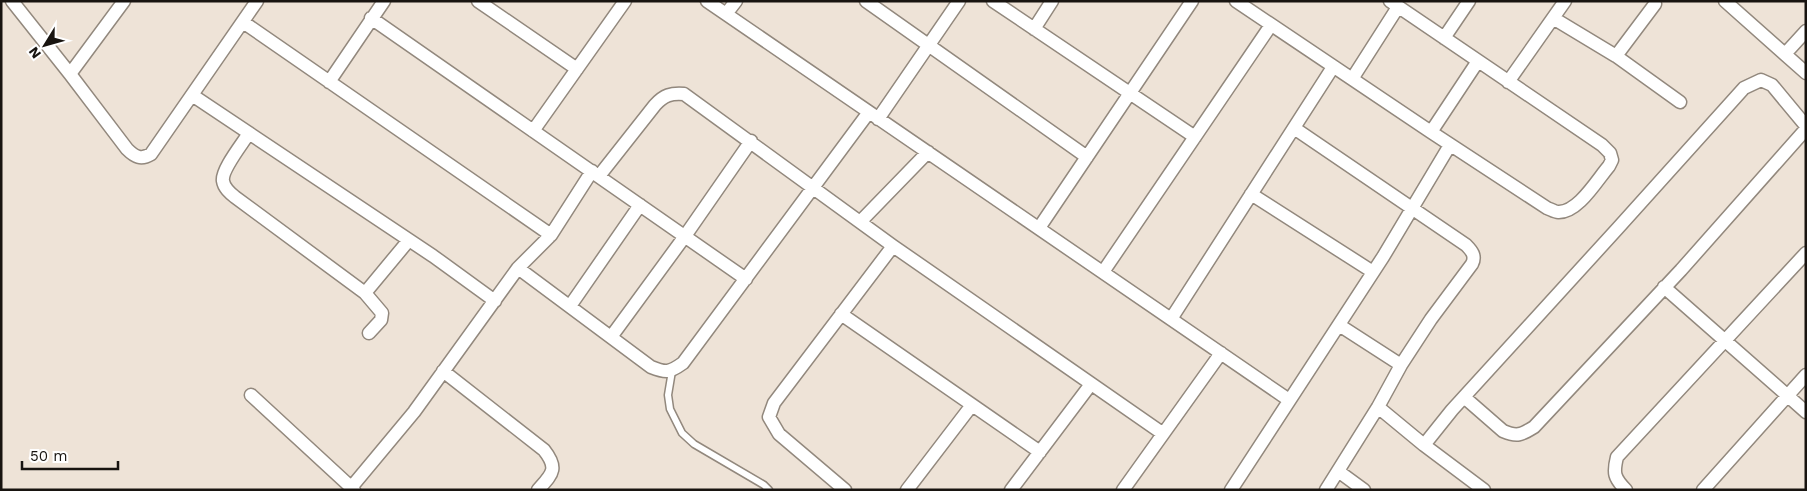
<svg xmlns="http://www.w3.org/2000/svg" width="1807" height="491" viewBox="0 0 1807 491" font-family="'Work Sans',sans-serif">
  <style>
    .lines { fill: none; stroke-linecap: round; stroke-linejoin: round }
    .lane-casing { stroke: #92887d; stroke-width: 9 }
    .street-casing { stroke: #92887d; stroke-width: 15 }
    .lane { stroke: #fff; stroke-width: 6 }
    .street { stroke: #fff; stroke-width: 12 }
  </style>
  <rect width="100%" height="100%" fill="#eee3d7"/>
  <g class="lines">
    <defs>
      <path id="lane" d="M672,371l-4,24 2,14 12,24 12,11 70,41 5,5"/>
      <path id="street" d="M12,1l58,73 57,75c8,8 14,11 24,5l106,-153
        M478,1l99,68
        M707,1l582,399
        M866,1l221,156
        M993,1l202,136
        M1236,1l195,131 116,76c3,1 8,4 11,4 20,1 39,-32 51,-46l3,-6 -2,-7 -8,-8 -212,-144
        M1725,1l81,72
        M726,14l10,-13
        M371,18l375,261
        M1553,18l63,38 64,46
        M243,22l308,213
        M1034,29l18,-28
        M1444,38l25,-37
        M1785,54l21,-23
        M1616,56l39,-52
        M70,74l54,-73
        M1352,79l46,-72
        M329,82l55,-81
        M1508,82l57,-81
        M192,95l241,161 62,45
        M878,119l81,-118
        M1294,128l172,117c6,6 10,11 6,19l-41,55 -30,46 -23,42 -52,83
        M533,131l92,-130
        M1431,132l47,-71
        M249,133c-6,10 -28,37 -26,48 1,7 7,12 12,16l130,96 17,20 -1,7 -12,13
        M599,176l56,-71c9,-10 16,-12 29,-11l209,152 269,187
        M1251,194l122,78
        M860,222l68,-70
        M1039,228l153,-227
        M518,268l133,99c15,6 18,6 32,-4l186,-251
        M1103,272l168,-247
        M1664,287l142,125
        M365,293l44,-53
        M570,306l70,-101
        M841,314l199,138
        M1171,319l162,-252
        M1339,325l62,40
        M611,337l74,-101 66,-95
        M443,371l101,79c15,19 8,24 -6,40
        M251,395l103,95
        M1464,397l39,34c14,6 18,4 31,-4l147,-157 125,-141
        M1378,407l46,38 60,45
        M1424,445l28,-35 166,-182 126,-140 17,-8 11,5 34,41
        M1338,471l26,19
        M349,490l65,-78 104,-144 33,-33 41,-64
        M845,490l-66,-56 -10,-17 5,-14 119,-157
        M907,490l65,-85
        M1011,490l80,-106
        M1123,490l98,-137
        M1231,490l152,-233 67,-112
        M1626,490c-12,-12 -13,-17 -9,-33l189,-204
        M1703,490l103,-115"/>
    </defs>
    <!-- lane casing -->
    <use href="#lane" class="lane-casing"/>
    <!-- street casing -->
    <use href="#street" class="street-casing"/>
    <!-- lane -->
    <use href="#lane" class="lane"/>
    <!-- street -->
    <use href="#street" class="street"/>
  </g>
  <!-- border -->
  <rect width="1807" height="491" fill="none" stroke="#181410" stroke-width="5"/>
  <!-- north arrow -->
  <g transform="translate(45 45) rotate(233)" stroke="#ffffff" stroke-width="4" paint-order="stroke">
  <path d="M0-4L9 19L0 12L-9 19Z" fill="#181410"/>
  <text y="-8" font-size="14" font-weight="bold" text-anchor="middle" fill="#181410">N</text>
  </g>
  <!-- scale -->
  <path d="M22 461v8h96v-8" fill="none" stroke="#181410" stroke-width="2.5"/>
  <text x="30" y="461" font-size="15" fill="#181410" stroke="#ffffff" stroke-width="4" paint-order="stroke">50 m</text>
</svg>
